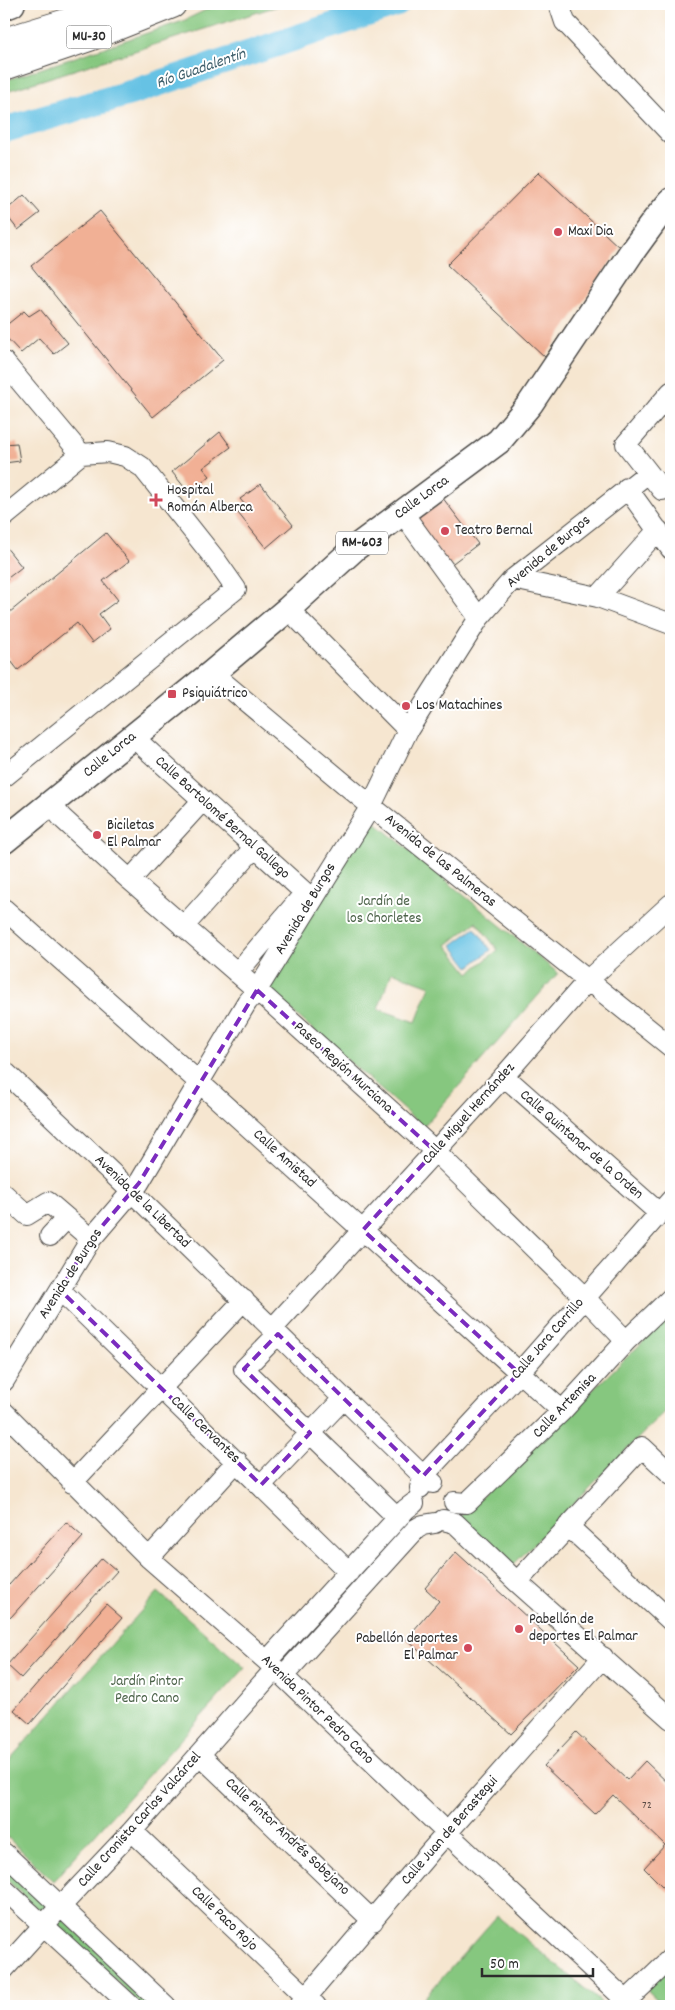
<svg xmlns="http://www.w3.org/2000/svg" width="675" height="2010" viewBox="0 0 675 2010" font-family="Dekko,sans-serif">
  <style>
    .green { fill: #86c77f; stroke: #587955; fill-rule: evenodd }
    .water { fill: #66c2e4; stroke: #487688 }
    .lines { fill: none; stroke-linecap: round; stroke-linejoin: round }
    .river { stroke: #66c2e4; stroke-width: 26 }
    .building { fill: #f1b095 }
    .minor-casing { stroke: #494744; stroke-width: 22 }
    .major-casing { stroke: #494744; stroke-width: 28 }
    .highway-casing { stroke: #494744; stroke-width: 30 }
    .minor { stroke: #fff; stroke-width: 20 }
    .major { stroke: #fff; stroke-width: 25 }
    .highway { stroke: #fff; stroke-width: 28 }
    .marked { fill: none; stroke: #7b2cbf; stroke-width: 4; stroke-dasharray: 10 6; stroke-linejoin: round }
    .poi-dot { fill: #d1495b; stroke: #fff; stroke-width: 2 }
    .labels { text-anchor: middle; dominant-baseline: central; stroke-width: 4; stroke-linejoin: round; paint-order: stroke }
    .number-label { font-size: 12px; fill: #5c4c46 }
    .shield { fill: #fff; stroke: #6b6b6b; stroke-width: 1 }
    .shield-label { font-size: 14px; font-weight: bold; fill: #2b2b2b }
    .poi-label { font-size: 15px; fill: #2b2b2b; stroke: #fff; text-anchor: start }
    .street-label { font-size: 15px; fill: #2b2b2b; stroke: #fff }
    .park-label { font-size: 15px; fill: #4b6248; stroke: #fff }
    .water-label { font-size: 16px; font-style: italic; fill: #40606c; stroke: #fff }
  </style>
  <rect width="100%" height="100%" fill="#fff"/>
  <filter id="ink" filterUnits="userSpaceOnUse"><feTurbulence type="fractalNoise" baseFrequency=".02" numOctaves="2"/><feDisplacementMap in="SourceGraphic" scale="10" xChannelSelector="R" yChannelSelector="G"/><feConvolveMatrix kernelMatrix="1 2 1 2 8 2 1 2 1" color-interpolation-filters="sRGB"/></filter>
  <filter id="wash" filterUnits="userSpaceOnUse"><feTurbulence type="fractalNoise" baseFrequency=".0096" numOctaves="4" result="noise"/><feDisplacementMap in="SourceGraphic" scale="20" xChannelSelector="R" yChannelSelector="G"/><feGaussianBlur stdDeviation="1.12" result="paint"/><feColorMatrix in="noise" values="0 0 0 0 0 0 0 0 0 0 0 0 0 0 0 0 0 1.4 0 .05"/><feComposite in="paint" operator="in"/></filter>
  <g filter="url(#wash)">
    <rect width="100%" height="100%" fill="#f6e6d0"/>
    <!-- green -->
    <path class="green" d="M218,4h66l-280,88v-11l179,-60z
      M369,817l189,156 -135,154 -158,-140zM476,922l22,28 -29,23 -22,-28zM392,972l38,14 -14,36 -38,-13z
      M671,1315v98l-4,-4 -155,157 -52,-49z
      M158,1592l87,76 -192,213 -49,-47v-68z
      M4,1862l44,42 -8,8 -36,-35z
      M58,1914l98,92h-14l-89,-85z
      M497,1916l104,86 -4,4h-180z
      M671,1965v41h-7l-17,-16z"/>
    <!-- water -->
    <path class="water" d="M475,928l16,22 -22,17 -17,-22z"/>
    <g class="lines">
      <!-- river -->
      <path class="river" d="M4,130l129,-38 264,-88"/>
    </g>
    <g id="blocks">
      <!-- building -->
      <path class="building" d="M539,172l81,76 -75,109 -98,-92z
        M24,195l16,18 -22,17 -14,-18z
        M100,211l123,149 -70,57 -122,-151z
        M40,309l28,34 -14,11 -15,-16 -18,15 -17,-18v-8l20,-16 5,5z
        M220,432l11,15 -28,21 7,8 -21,17 -17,-21z
        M17,443l3,18 -16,2v-19z
        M261,484l32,41 -27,23 -28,-35 8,-7 -6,-7z
        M442,497l36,47 -29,22 -36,-48z
        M106,533l23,28 -26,20 15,19 -19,14 11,15 -18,14 -15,-20 -59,47 -14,-18v-35z
        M5,546l17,21 -18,14v-34z
        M66,1522l17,15 -72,80 -7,-7v-30l5,5z
        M456,1552l123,113 -68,69 -105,-95 33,-38 -14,-13z
        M102,1558l15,13 -96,107 -14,-13z
        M106,1604l16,14 -92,106 -16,-14z
        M576,1732l51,48 18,-19 26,25v104l-2,3 -25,-25 21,-23 -52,-50 -18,19 -51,-48z"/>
    </g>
  </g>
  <g filter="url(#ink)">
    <use href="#blocks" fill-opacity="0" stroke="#494744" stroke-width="1"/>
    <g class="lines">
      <defs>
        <path id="minor" d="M559,4l6,18 106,112
          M4,362l77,92
          M627,488l44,61
          M662,490l-36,-46 45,-52
          M402,512l77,106
          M4,517l77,-63 27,-2 17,4 17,11 73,92 21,30 -232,188
          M513,579l85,18 73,27
          M598,597l60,-67
          M288,609l120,121
          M212,673l159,133 300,241
          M133,737l179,162
          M51,804l11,14 68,62 127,110 178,161 150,147 41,43
          M130,880l73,-80
          M4,909l196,174 362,328
          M183,927l71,-79
          M237,973l66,-78
          M4,1071l127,120 292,285 10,7
          M504,1076l155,137
          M4,1194l23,21 21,-13 43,37
          M50,1236l16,-17
          M60,1290l289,282
          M272,1329l232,-253 85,-97 82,-75
          M278,1334l-34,35 154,149
          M4,1381l87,-142 48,-56 108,-181 10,-12 114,-184 37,-76 71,-112 34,-39 135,-106
          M4,1412l145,146 118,103 180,172 185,173
          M72,1483l172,-183
          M261,1485l83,-87
          M420,1488l3,-12 96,-103 152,-173
          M454,1502l13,1 95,-92 64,-70 45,-43
          M443,1520l12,3 62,59 154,137
          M568,1526l103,95
          M149,1558l88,-97
          M517,1582l125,-135 29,27
          M267,1661l139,-152 8,-6
          M283,1676l133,-147 7,-4 12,-2
          M200,1755l173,166
          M132,1831l184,175
          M4,1853l162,153
          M4,1889l127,117
          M4,1969l57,-63 71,-75 143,-162
          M299,2006l131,-154 173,-195
          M621,2006l50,-48"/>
        <path id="major" d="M4,7l8,-3
          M4,841l208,-168 76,-64 67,-61 144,-107 31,-37 101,-151 24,-33 16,-19"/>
        <path id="highway" d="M4,42l69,-21 46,-17
          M4,66l85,-29 83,-33"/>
      </defs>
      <!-- minor casing -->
      <use href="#minor" class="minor-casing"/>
      <!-- major casing -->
      <use href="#major" class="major-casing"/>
      <!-- highway casing -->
      <use href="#highway" class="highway-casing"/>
      <!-- minor -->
      <use href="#minor" class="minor"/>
      <!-- major -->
      <use href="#major" class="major"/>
      <!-- highway -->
      <use href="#highway" class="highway"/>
    </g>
  </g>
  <!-- marked area -->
  <path class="marked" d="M257,990l178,161 -72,79 156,143 -96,103 -145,-142 -34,35 66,64 -49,52 -201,-195 31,-51 48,-56z"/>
  <!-- markers -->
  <g class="poi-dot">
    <circle cx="558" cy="232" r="5"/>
    <path d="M153.5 492.5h5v5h5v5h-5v5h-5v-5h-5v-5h5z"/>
    <circle cx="445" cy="531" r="5"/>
    <rect x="167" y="689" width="10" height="10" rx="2.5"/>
    <circle cx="406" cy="706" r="5"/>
    <circle cx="97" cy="835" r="5"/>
    <circle cx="519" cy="1629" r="5"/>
    <circle cx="468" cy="1648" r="5"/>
  </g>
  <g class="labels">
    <!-- number labels -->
    <g class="number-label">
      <text x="647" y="1805">72</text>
    </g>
    <!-- shield labels -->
    <g class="shield">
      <rect x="66.5" y="25.5" width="45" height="23" rx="4"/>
      <rect x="336" y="531.5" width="52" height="23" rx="4"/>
    </g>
    <g class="shield-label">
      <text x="89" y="37">MU-30</text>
      <text x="362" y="543">RM-603</text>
    </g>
    <!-- poi labels -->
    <g class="poi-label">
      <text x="568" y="232">Maxi Dia</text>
      <text x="167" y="491">Hospital<tspan x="167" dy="17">Román Alberca</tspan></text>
      <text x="455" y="531">Teatro Bernal</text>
      <text x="182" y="694">Psiquiátrico</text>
      <text x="416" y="706">Los Matachines</text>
      <text x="107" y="826">Biciletas<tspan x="107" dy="17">El Palmar</tspan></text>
      <text x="529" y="1620">Pabellón de<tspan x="529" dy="17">deportes El Palmar</tspan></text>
      <text x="458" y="1639" text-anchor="end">Pabellón deportes<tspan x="458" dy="17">El Palmar</tspan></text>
    </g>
    <!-- street labels -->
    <g class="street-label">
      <text transform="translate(422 498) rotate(-36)">Calle Lorca</text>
      <text transform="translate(549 552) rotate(-40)">Avenida de Burgos</text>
      <text transform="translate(110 755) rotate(-39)">Calle Lorca</text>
      <text transform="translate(222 818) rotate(42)">Calle Bartolomé Bernal Gallego</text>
      <text transform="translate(440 861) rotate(39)">Avenida de las Palmeras</text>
      <text transform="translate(306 909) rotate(-59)">Avenida de Burgos</text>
      <text transform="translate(343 1068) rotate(42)">Paseo Región Murciana</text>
      <text transform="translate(469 1114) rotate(-48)">Calle Miguel Hernández</text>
      <text transform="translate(581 1145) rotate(41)">Calle Quintanar de la Orden</text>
      <text transform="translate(284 1159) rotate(42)">Calle Amistad</text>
      <text transform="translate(142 1202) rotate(44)">Avenida de la Libertad</text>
      <text transform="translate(71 1274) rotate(-57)">Avenida de Burgos</text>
      <text transform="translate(548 1339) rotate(-49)">Calle Jara Carrillo</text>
      <text transform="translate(565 1406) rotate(-46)">Calle Artemisa</text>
      <text transform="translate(205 1430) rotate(44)">Calle Cervantes</text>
      <text transform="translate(317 1710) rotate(44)">Avenida Pintor Pedro Cano</text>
      <text transform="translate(140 1820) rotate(-48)">Calle Cronista Carlos Valcárcel</text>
      <text transform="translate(450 1831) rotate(-49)">Calle Juan de Berastegui</text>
      <text transform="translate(287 1837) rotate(43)">Calle Pintor Andrés Sobejano</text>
      <text transform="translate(224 1919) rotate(44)">Calle Paco Rojo</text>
    </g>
    <!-- park labels -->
    <g class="park-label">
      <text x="384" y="902">Jardín de<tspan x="384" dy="17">los Chorletes</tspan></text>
      <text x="147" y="1682">Jardín Pintor<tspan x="147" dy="17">Pedro Cano</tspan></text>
    </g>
    <!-- water labels -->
    <g class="water-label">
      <text transform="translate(201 69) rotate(-19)">Río Guadalentín</text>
    </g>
  </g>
  <!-- margin -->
  <rect width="675" height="2010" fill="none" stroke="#fff" stroke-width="20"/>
  <!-- scale -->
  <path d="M482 1968v8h111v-8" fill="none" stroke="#2b2b2b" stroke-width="2.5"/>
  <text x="490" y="1968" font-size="15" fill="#2b2b2b" stroke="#ffffff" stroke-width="4" paint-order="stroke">50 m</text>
</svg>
